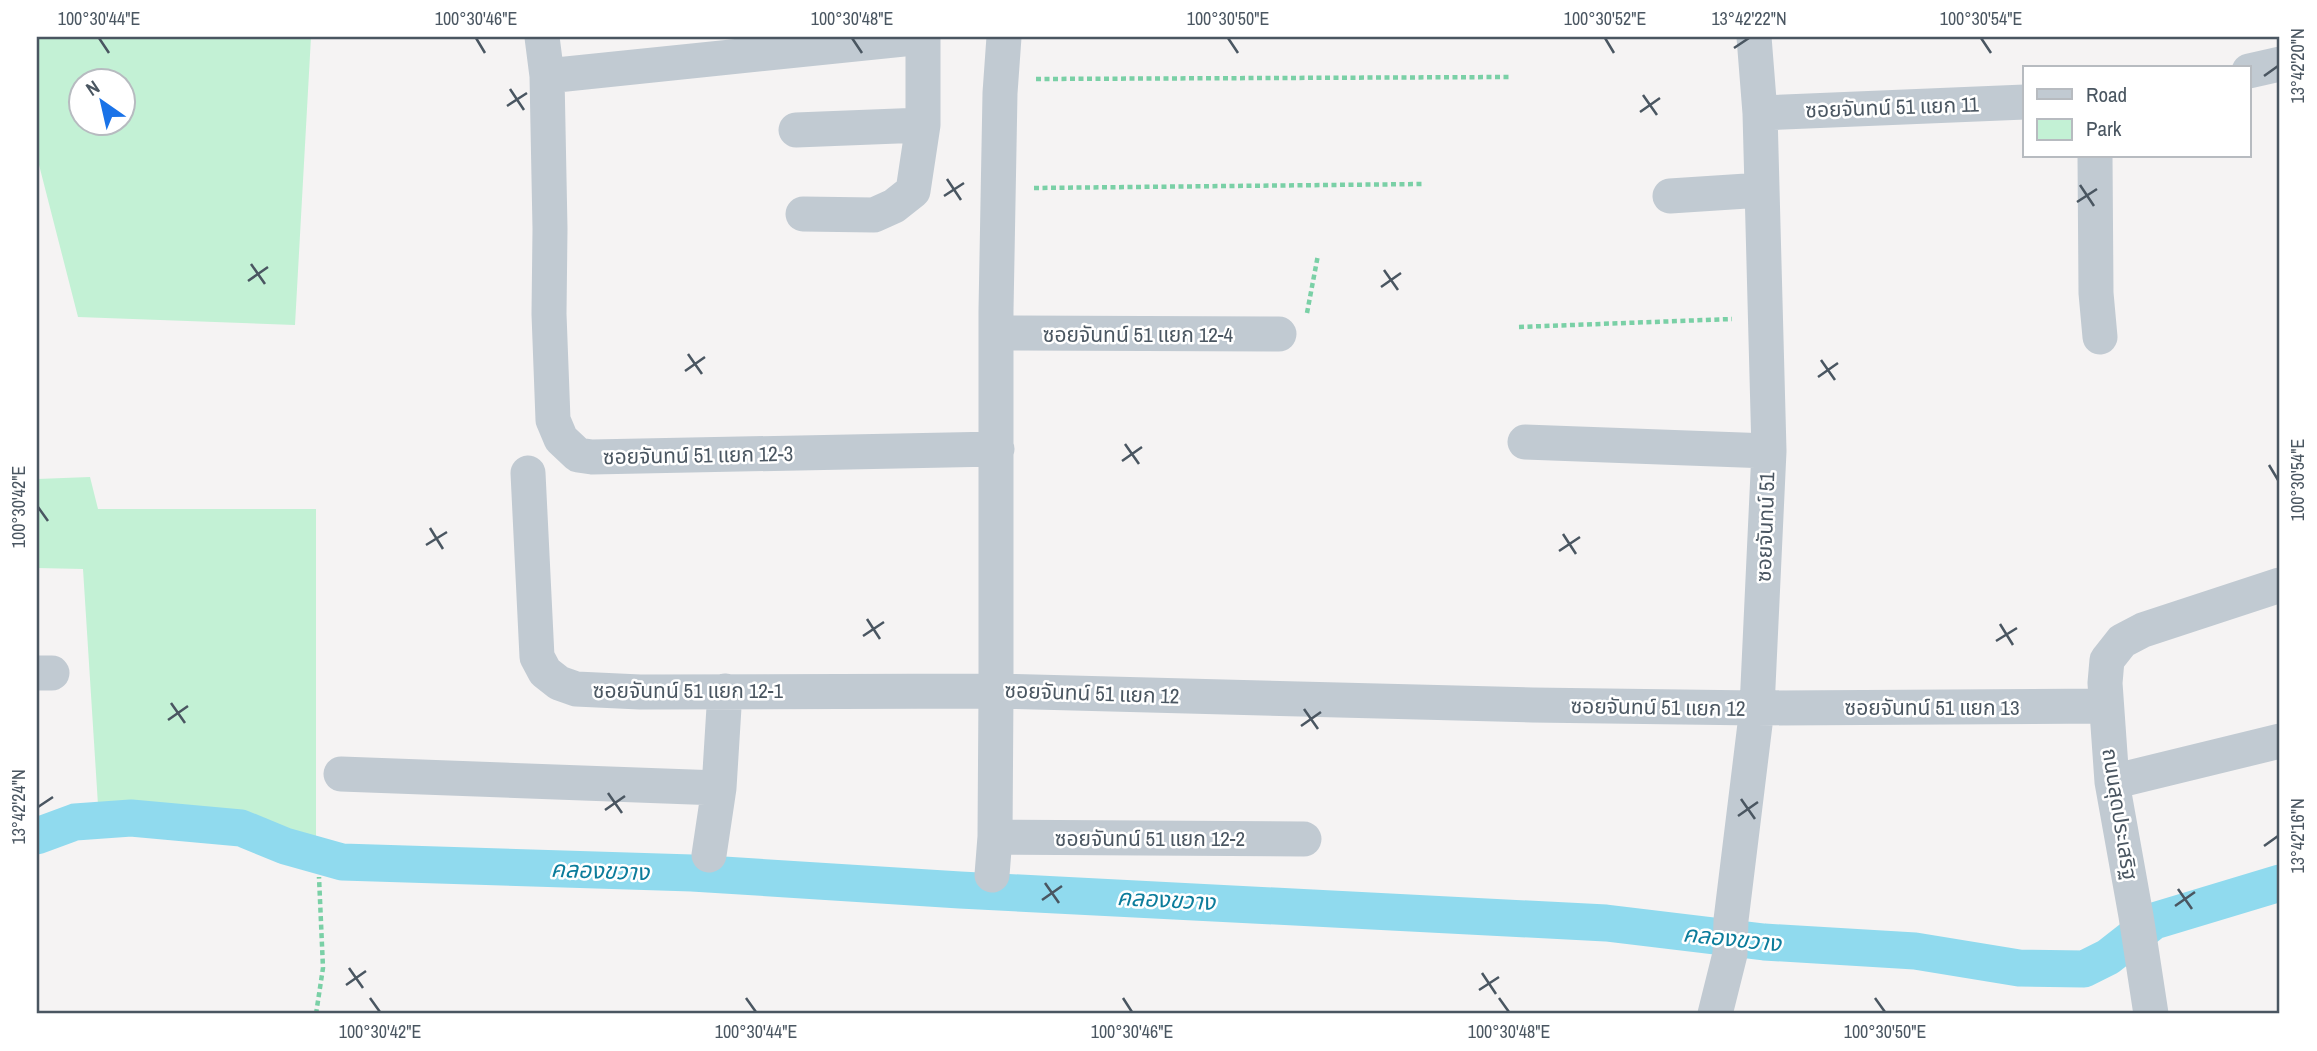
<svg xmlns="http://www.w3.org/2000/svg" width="2317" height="1051" viewBox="0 0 2317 1051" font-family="'Archivo Narrow','Noto Sans Thai',sans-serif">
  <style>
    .green { fill: #c3f1d5; fill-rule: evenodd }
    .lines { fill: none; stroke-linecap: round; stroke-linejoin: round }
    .canal { stroke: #90daee; stroke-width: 37 }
    .path { stroke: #7ad0a6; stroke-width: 4.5; stroke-dasharray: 5 3.5; stroke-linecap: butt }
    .minor { stroke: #c1cad2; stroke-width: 35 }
    .ticks { fill: none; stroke: #4a5661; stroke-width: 2.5 }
    .labels { text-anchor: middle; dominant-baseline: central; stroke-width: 5; stroke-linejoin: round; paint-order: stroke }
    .street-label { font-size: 21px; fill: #4a5661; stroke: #fff }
    .water-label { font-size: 23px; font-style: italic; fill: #0c7c9b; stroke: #fff }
    .neatline { fill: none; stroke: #4a5661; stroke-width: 2.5 }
    .ticks-label { font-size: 18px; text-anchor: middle; fill: #4a5661 }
  </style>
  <rect width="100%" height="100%" fill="#f5f3f3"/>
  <!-- green -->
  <path class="green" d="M37,37h274l-16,288 -217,-8 -41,-160zM80,80h42v42h-42z
    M90,477l8,32h218v338l-79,-31 -82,-8 -57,-3 -15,-236 -46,-1v-89z"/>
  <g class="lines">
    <!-- canal -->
    <path class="canal" d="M37,836l38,-14 56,-4 110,10 44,18 57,16 350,11 268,17 646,33 158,19 151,9 104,17 65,1 24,-12 46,-36 126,-38"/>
    <!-- path -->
    <path class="path" d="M1036,79l475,-2
      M1034,188l391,-4
      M1307,313l11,-58
      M1519,327l213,-8
      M316,1014l7,-46 -4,-91"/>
    <!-- minor -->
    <path class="minor" d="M542,37l5,39 3,153 -1,85 4,106 8,19 17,16 14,2 405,-8
      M1004,37l-4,56 -4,218v380l536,14 225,3 349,-2
      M2249,71l31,-7
      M547,76l376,-39
      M1760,113l265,-11
      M796,130l127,-5
      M2095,156l1,137 4,44
      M1670,196l92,-6
      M803,214l71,1 20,-9 19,-15 10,-66v-88
      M996,333l283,1
      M1525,442l244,9
      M528,473l9,184 8,15 14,11 17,6 64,3 356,-1 -1,146 -3,38
      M37,673h15
      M341,774l378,14
      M2112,782l168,-41
      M995,837l309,2
      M709,855l10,-67 6,-97
      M1715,1014l15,-60 1,-34 26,-212 12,-257 -9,-338 -6,-76
      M2151,1014l-15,-98 -24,-134 -7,-99 2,-23 15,-19 21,-11 137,-45"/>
  </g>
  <!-- ticks -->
  <path class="ticks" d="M99,38l10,15M476,38l9,15M852,38l10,15M1228,38l10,15M1605,38l9,15M1981,38l10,15M1734,48l15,-10M2264,76l14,-10M510,89l14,21M1643,95l14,20M507,106l20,-13M1640,112l20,-14M947,179l14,21M2080,185l14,21M944,196l20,-13M2077,202l20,-13M251,264l14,20M1384,270l14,20M248,281l20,-14M1381,287l20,-14M688,354l14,20M1821,360l14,20M685,371l20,-14M1818,377l20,-14M1125,444l14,20M1122,461l20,-14M2269,465l9,15M38,507l10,14M430,528l13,21M1563,534l13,20M426,545l21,-13M1559,551l21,-14M867,619l13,20M2000,624l13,21M863,636l21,-14M1996,641l21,-13M171,703l14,20M1304,709l14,20M168,720l20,-14M1301,726l20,-14M608,793l14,20M1741,799l14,20M38,807l15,-10M605,810l20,-14M1738,816l20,-14M2264,846l14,-10M1045,883l14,20M2178,889l14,20M1042,900l20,-14M2175,906l20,-14M349,968l14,20M1482,973l14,21M346,985l20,-14M1479,990l20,-13M370,998l10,14M746,998l10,14M1123,998l9,14M1499,998l10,14M1875,998l10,14"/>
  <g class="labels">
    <!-- street labels -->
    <g class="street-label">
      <text transform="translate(1892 107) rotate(-2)">ซอยจันทน์ 51 แยก 11</text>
      <text x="1138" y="334">ซอยจันทน์ 51 แยก 12-4</text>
      <text transform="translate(698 455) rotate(-1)">ซอยจันทน์ 51 แยก 12-3</text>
      <text transform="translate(1765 527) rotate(-88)">ซอยจันทน์ 51</text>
      <text x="688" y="690">ซอยจันทน์ 51 แยก 12-1</text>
      <text transform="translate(1092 693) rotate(2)">ซอยจันทน์ 51 แยก 12</text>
      <text transform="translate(1658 707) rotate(1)">ซอยจันทน์ 51 แยก 12</text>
      <text x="1932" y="707">ซอยจันทน์ 51 แยก 13</text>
      <text transform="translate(2120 814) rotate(81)">ถนนสุดประเสริฐ</text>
      <text x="1150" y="838">ซอยจันทน์ 51 แยก 12-2</text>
    </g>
    <!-- water labels -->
    <g class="water-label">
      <text transform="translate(600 870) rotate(2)">คลองขวาง</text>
      <text transform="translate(1166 899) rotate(3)">คลองขวาง</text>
      <text transform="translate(1732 938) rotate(6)">คลองขวาง</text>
    </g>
  </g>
  <!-- border -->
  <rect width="2317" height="1051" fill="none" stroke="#ffffff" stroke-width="77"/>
  <!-- legend -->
  <rect x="2023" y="66" width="228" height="91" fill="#ffffff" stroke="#b7bbc0" stroke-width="2"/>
  <rect x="2037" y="89" width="35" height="10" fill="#c1cad2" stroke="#b7bbc0" stroke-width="2"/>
  <text x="2086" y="102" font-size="21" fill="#4a5661">Road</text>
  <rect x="2037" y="119" width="35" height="21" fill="#c3f1d5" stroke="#b7bbc0" stroke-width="2"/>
  <text x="2086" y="136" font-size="21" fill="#4a5661">Park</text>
  <!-- north arrow -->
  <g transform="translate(102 102) rotate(326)"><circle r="33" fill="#ffffff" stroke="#b7bbc0" stroke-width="2"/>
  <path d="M0-5L12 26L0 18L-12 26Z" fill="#1a73e8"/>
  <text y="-10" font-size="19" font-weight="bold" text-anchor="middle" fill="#4a5661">N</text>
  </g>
  <rect x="38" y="38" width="2240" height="974" class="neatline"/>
  <g class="ticks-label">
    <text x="99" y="25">100°30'44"E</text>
    <text x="476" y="25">100°30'46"E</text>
    <text x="852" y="25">100°30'48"E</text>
    <text x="1228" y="25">100°30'50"E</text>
    <text x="1605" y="25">100°30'52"E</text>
    <text x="1749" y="25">13°42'22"N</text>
    <text x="1981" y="25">100°30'54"E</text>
    <text transform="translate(2298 66) rotate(-90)" y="6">13°42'20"N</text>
    <text transform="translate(2298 480) rotate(-90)" y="6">100°30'54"E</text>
    <text transform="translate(19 507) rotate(-90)" y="6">100°30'42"E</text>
    <text transform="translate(19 807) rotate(-90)" y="6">13°42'24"N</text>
    <text transform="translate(2298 836) rotate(-90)" y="6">13°42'16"N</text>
    <text x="380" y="1038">100°30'42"E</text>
    <text x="756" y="1038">100°30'44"E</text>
    <text x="1132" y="1038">100°30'46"E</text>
    <text x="1509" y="1038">100°30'48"E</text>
    <text x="1885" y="1038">100°30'50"E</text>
  </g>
</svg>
